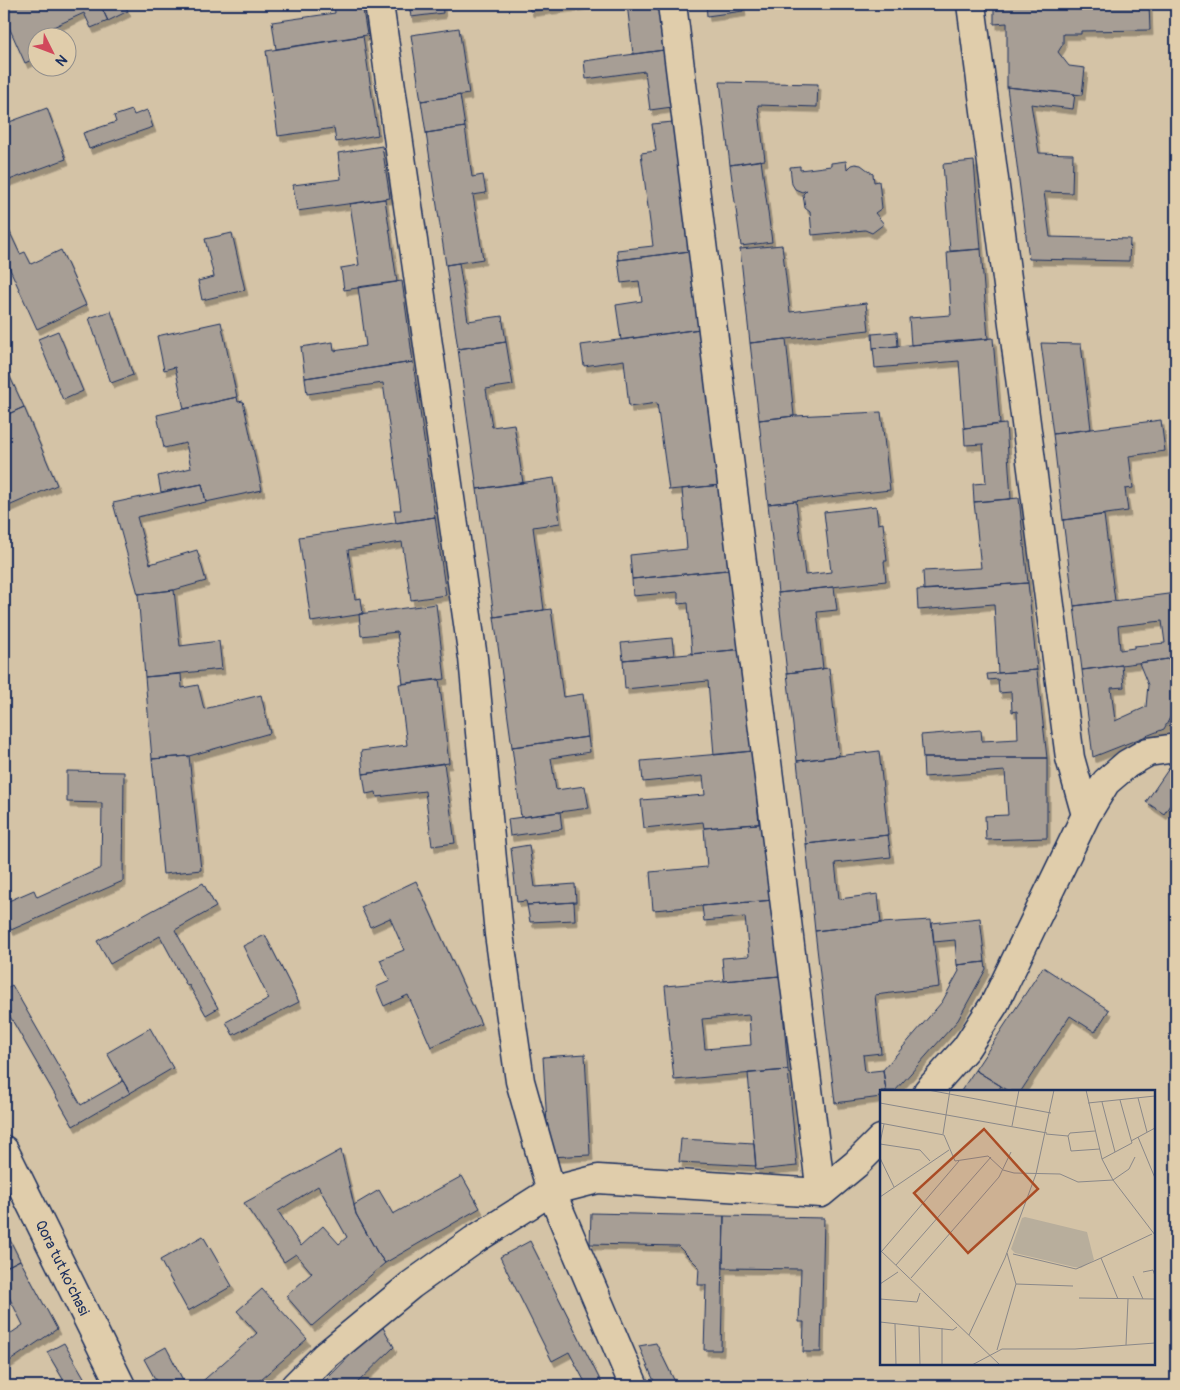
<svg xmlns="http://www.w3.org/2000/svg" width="1180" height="1390" viewBox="0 0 1180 1390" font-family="Pangolin,sans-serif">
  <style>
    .building { fill: #a79e95; stroke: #1b2f5e; fill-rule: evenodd; filter: url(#shadow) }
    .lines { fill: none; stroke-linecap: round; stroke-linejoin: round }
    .minor-casing { stroke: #1b2f5e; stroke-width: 31 }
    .tertiary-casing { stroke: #1b2f5e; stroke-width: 31 }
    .minor { stroke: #e0cdab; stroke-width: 28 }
    .tertiary { stroke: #e0cdab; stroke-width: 28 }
    .labels { text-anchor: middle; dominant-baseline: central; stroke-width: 4; stroke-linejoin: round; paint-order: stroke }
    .street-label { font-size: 15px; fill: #1b2f5e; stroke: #e0cdab }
    .inset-road { fill: none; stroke: #8a8889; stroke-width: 1 }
    .view { fill: #aa4c25; fill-opacity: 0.15; stroke: #aa4c25; stroke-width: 2.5 }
    .inset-edge { fill: none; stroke: #1b2f5e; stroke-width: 2.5 }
  </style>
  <defs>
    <filter id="shadow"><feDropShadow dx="3" dy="5.5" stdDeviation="0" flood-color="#0004"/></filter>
  </defs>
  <rect width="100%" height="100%" fill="#d4c3a6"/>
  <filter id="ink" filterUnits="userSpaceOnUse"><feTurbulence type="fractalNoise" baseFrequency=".02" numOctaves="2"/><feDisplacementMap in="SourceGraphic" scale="10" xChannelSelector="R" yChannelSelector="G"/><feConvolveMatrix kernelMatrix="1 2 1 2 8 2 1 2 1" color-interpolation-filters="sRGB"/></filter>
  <g filter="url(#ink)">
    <!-- building -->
    <path class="building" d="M4,4h96l8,17 -17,7 -7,-15 -33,15 4,10h-17v19l-13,6 -21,-47z
      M100,4h24l4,7 -20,10z
      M334,4h28l5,31 -91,14 -4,-27 63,-9z
      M409,4h33l1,9 -32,4z
      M529,4h58l-57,7z
      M627,4h31l6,46 -31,4z
      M706,4h36l1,7 -36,5z
      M1149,4l1,26 -69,1v3h-18v10l-5,8 11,14 16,2 -3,27 -75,-8v-64l-13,1v-19z
      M459,28l10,66 -48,7 -10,-66z
      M363,36l15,99 -42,7 -2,-14 -56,8 -12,-85z
      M664,50l8,57 -22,3 -5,-39 -59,8 -2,-18z
      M720,82l98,2 -1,23 -59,-2 7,55 -35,5z
      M1007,87l68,7 -2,15 -42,-5 8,49 34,1 -1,39 -28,-1 6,45 80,2 -1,22 -100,-2z
      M460,95l5,32 -39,6 -5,-32z
      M47,108l19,51 -62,23v-58z
      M132,110l2,5 13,-5 6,17 -64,22 -6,-16 33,-11 -2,-6z
      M673,122l17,129 -72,9 -1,-10 36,-4 -12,-93 15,-2 -4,-27z
      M465,127l7,50 11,-2 3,18 -13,2 10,64 -37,6 -20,-132z
      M382,146l8,52 -93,13 -4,-26 48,-6 -3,-26z
      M761,160l11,82 -31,4 -11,-81z
      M846,161l1,8 4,-4 4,-1 6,1 12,9 1,8 5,-1 3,27 -7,5 9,11 -12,9 -7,-3 -53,5 -2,-23 -5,-4 -2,-14 4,-4 -5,2 -7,-3 -3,-5 -2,-17 10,-1v4l31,-4v-3z
      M974,161l7,88 -31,2 -7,-87z
      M385,199l12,83 -53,8 -3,-22 18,-3 -9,-61z
      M6,224l14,30 5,-2 6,12 30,-14 25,55 -49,24 -33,-73v-30z
      M232,233l13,57 -43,10 -4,-19 16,-4 -9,-38z
      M782,245l8,67 76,-9 3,27 -119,13 -10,-94z
      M981,249l7,90 -77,6 -2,-27 42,-3 -4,-63z
      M690,251l10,78 -79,11 -5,-35 26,-4 -3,-20 -18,2 -3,-23z
      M459,263l9,58 34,-5 4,26 -48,7 -12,-84z
      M402,281l11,81 -108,16 -4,-31 32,-5 1,9 32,-5 -8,-59z
      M111,311l22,64 -22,8 -22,-65z
      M221,322l16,75 -53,12 -9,-42 -11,3 -7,-34z
      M700,329l21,156 -52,5 -12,-87 -28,4 -5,-47 -40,6 -3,-21z
      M58,331l25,60 -20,9 -25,-61z
      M897,332l1,14 -25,2 -1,-14z
      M993,338l7,86 -36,4 -5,-67 -84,7 -2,-20z
      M786,339l8,77 -35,4 -9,-77z
      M506,342l7,43 -27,4 6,38 22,-3 9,59 -46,6 -19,-140z
      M1041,343l40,1 10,85 -38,5z
      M413,362l22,155 -39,6 -2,-13h7l-18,-127 -76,11 -2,-16z
      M4,364l20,43 -20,9z
      M237,397l1,5 5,-1 19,89 -56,12 -4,-18 -41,8 -3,-16 33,-8 -5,-25 -22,5 -7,-33z
      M24,407l33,78 -53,23v-92z
      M881,412l9,78 -122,14 -9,-84 35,-4z
      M1161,420l4,31 -36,5 4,32 -8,1 3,22 -65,9 -10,-86z
      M1006,424l5,75 -37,3 -1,-18 13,-1 -3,-39 -18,1 -1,-17z
      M554,478l6,45 -27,4 11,83 -50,7 -17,-128z
      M202,484l4,18 -69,15 13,47 47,-14 9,31 -32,9 -36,4 -25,-91z
      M721,485l7,85 -96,9 -2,-24 57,-6 -5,-60z
      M1019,498l9,85 -104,7 -1,-19 58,-3 -7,-66z
      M796,501l9,74 26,-3 -7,-60 52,-6 2,18 5,-1 4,38h-3l2,20 -108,12 -10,-89z
      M1104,515l11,86 -41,5 -11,-86z
      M435,517l11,78 -35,5 -9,-58 -54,8 7,49 6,-1 2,16 -52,8 -12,-85z
      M737,569l7,80 -52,5 -4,-51 -10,1v-12l-45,4 -1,-17z
      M1028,583l9,87 -39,3 -4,-69 -76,6 -1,-20z
      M834,587l3,23 -20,2 6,57 -36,4 -9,-80z
      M174,590l6,56 39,-5 3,28 -77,8 -7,-83z
      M1176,593v65l-94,12 -8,-64zM1162,621l3,22 -31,3v2l-14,2 -2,-24z
      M436,604l9,75 -42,5 -6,-52 -36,4 -2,-22z
      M551,609l12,88 20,-3 5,43 -76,10 -18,-130z
      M672,638l2,17 -51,5 -2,-17z
      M744,649l9,102 -39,4 -6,-74 -83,8 -2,-29z
      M1176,658v38l-3,16 -9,17 -71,28 -11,-87 40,-5 2,22 -13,1 4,33 31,-14 2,-22 -9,-22z
      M829,668l10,88 -42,5 -10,-88z
      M1037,670l10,88h-124l-2,-23 60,-5 1,11 36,-2 -1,-28 -5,1 -1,-20 -12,1 -1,-14 -10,1 -1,-6z
      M181,674l1,14 16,-3 6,24 57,-14 9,38 -81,23 -37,3 -7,-82z
      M439,679l10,84 -86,11 -2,-23 46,-6 -8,-61z
      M588,737l2,15 -39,6 5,32 29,-4 4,22 -68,9 -9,-70z
      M753,751l6,73 -55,4 -1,-6 -59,6 -3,-28 64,-5 -2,-19 -60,6 -2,-21z
      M879,751l9,84 -82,9 -9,-83z
      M189,756l12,114 -38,4 -11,-115z
      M923,758h124v80l-61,2 -1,-24 23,-1 -3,-44 -81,6z
      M1176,758v38l-12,18 -18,-12z
      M444,763l11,80 -23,3 -7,-55 -48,6 -1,-5 -10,2 -3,-20z
      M67,771l57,1 -1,109 -112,49 -7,-16v-11l30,-13 3,7 64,-29 1,-65 -35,-1z
      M560,812l2,17 -52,7 -2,-17z
      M767,823l7,77 -121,10 -3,-38 57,-5 -3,-39z
      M888,835l3,22 -56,6 4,36 39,-5 3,29 -66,8 -9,-87z
      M529,845l6,42 40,-3 1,18 -49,3 -1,-4 -9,1 -6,-54z
      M416,881l65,143 -50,23 -23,-52 -24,11 -8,-19 14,-6 -10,-21 24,-10 -14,-32 -20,9 -9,-20z
      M203,883l13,24 -41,23 43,78 -12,7 -17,-30 -2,1 -27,-50 -50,28 -13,-23z
      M774,900l6,76 -56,5 -2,-23 27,-2 -4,-39 -41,4 -2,-15z
      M574,902l1,18 -45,2 -3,-17z
      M980,918l5,44 -28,3 -2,-25 -21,2 -2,-19z
      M931,920l8,67 -64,8 6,58 -18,2 2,17 18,-2 3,21h-5v6l-46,6 -20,-172 66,-8z
      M265,935l34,67 -66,33 -7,-13 43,-23 -26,-53z
      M985,962l1,7 -28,51 -63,71h-9l-3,-21 59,-68 17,-31 -2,-6z
      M1043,967l66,43 -14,22 -25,-16 -49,75h-12l-34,-21z
      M780,976l8,94 -114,10 -9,-94zM749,1015l2,30 -46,4 -3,-30z
      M12,985l69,120 42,-24 7,12 -57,33 -69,-120v-16z
      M150,1028l23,40 -43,25 -23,-40z
      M585,1054l5,101 -41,2 -6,-100z
      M788,1070l9,96 -41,4 -8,-97z
      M975,1070l26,16 -3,5h-37z
      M681,1139l73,4 2,23 -77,-4z
      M341,1150l15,64 21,38 8,11 -73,63 -26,-30 26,-23 -16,-19 -12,8 -40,-59zM318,1186l29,51 -8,7 -16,-18 -22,20 -23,-35z
      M462,1176l18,32 -95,55 -8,-11 -21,-38 -2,-9 25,-15 14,24z
      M591,1213l133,3 -3,134h-17l2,-65h-8l1,-18 -21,-21 -88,-2z
      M724,1216l100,2 -3,134h-18l1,-30h-5l2,-53 -78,-1z
      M4,1228l16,32 -16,8z
      M203,1236l29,50 -44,25 -28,-51z
      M530,1241l73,145h-16l-18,-34 -17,9 -52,-104z
      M20,1260l37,69 -53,36v-27l19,-13 -19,-38v-19z
      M262,1289l45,50 -54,47h-56l60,-53 -20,-22z
      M381,1324l13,23 -40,39h-34z
      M64,1343l25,43h-22l-20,-34z
      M656,1343l21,43h-21l-17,-40z
      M166,1347l20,39h-27l-15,-27z"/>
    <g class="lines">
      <defs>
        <path id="minor" d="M379,4l94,654 26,276 21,147 31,110 83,195
          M672,4l149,1189
          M971,4l99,754 16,57
          M928,1091l38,-43 29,-45 91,-188 20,-33 21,-18 21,-12 28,-4
          M295,1386l30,-30 86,-71 63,-45 77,-49 47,-12 223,14 35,-29 25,-25"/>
        <path id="tertiary" d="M4,1150l117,236"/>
      </defs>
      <!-- minor casing -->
      <use href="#minor" class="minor-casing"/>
      <!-- tertiary casing -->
      <use href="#tertiary" class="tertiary-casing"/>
      <!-- minor -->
      <use href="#minor" class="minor"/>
      <!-- tertiary -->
      <use href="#tertiary" class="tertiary"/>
    </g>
  </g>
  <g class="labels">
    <!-- street labels -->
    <g class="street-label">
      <text transform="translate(62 1268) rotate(64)">Qora tut ko'chasi</text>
    </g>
  </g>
  <!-- overview -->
  <g transform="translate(880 1090)">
    <rect width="275" height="275" fill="#d4c3a6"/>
    <path d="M145,127l62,15 7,28 -13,8 -7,-1 -59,-14 -4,-4 11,-31z" fill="#b8ae9c"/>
    <path class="inset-road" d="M48,0l123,23M206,0l16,69 30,-16 -12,-43M258,8l9,34M222,12l13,50M0,13l167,30M208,13l67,-7M0,33l64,12 11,26 33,-5 15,14 11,3 46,1 18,8 35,-2 42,55M132,36l7,-36M63,44l7,-44M166,44l22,2 2,-3 25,-2M188,46l3,15 29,-2M258,47l17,41M251,51l24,-13M0,53l4,-19M0,54l40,6 10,11M0,68l14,29M222,69l11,21 16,-11 6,-12M0,107l69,-47M0,160l120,115M2,161l77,-90M133,164l63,15 25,-11M16,175l95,-108M263,182l10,-2 2,6M253,186l10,23M31,188l88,-101 12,-25M0,194l18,-12M136,194l57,2M199,208l76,1M0,209l37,3 3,-9M238,209l-17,-41 51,-24M0,232l73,8 4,-3M15,234l1,41M39,236l1,39M62,238v37M89,245l36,-77 31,-84 18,-84M246,255l2,-46M117,260l19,-66 -9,-31M92,275l30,-16h73l80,-6"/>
    <path class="view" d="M104,39l54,60 -70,64 -54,-60z"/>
    <rect width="275" height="275" class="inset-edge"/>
  </g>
  <!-- margin -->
  <rect width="1180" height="1390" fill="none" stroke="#e0cdab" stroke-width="20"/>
  <rect x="10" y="10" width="1160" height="1370" fill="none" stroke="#1b2f5e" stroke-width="2" filter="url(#ink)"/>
  <!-- north arrow -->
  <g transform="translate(52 52) rotate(132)"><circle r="24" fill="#e0cdab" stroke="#918e8c"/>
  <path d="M0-4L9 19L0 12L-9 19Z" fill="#d1495b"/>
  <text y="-8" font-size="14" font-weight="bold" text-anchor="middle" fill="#1b2f5e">N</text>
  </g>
</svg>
